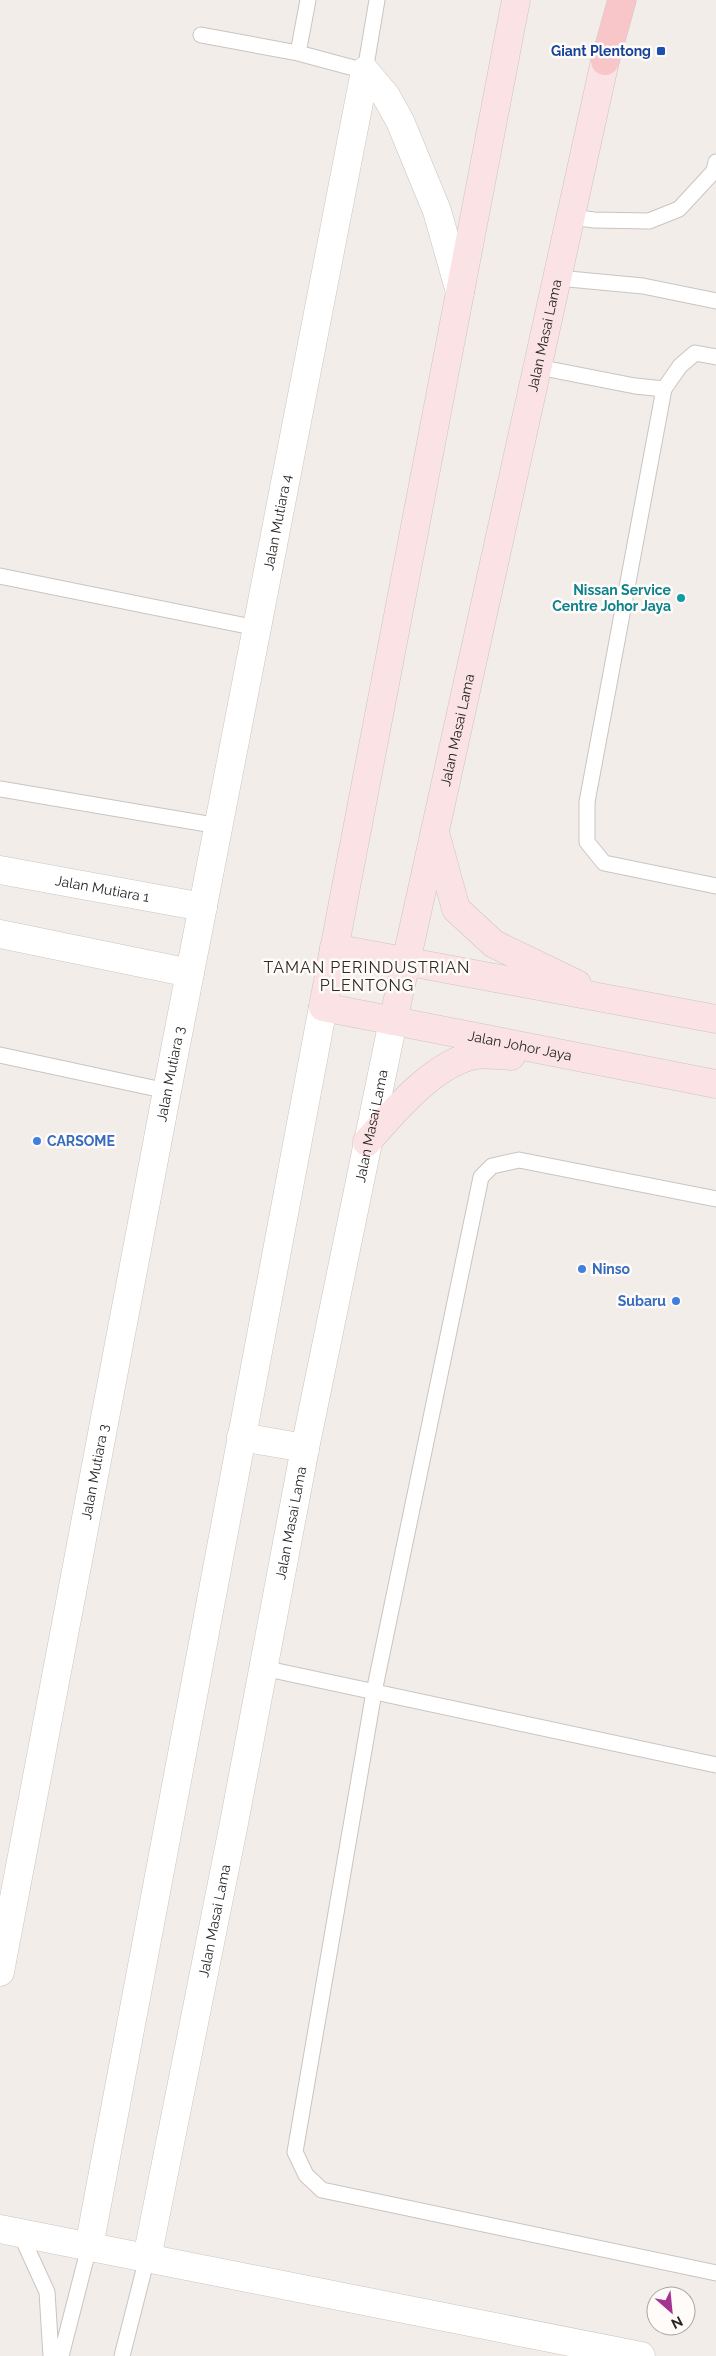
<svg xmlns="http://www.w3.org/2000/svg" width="716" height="2356" viewBox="0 0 716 2356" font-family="Raleway,sans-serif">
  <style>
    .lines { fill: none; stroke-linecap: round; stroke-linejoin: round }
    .lane-casing { stroke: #cac4c1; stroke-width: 17 }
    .street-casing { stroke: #cac4c1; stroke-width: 29 }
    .secondary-casing { stroke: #cac4c1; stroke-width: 29 }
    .primary-casing { stroke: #cbcbca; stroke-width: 29 }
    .lane { stroke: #fff; stroke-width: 15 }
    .street { stroke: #fff; stroke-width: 28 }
    .secondary { stroke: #fbe2e4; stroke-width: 28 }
    .primary { stroke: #f8c6c8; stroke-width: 28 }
    .transit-dot { fill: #1a4fb4; stroke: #fffbf8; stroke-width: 2 }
    .culture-dot { fill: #0f9aa8; stroke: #fffbf8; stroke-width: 2 }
    .shop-dot { fill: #3f7fe0; stroke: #fffbf8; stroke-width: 2 }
    .labels { text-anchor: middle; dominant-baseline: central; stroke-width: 5; stroke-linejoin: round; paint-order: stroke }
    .transit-label { font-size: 14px; font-weight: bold; fill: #164399; stroke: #fffbf8; text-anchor: end }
    .street-label { font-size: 14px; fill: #272523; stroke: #fffbf8 }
    .culture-label { font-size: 14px; font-weight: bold; fill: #0d838f; stroke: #fffbf8; text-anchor: end }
    .shop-label { font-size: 14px; font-weight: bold; fill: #366cbe; stroke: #fffbf8; text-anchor: start }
    .quarter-label { font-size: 16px; letter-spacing: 1px; fill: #2f2b28; stroke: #fffbf8 }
  </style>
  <rect width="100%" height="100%" fill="#f3edea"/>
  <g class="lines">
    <defs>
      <path id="lane" d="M201,35l97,18 67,18 12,-71
        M298,53l10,-53
        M571,217l23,3 55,1 30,-12 35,-38 2,-9
        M558,278l85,8 73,15
        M716,357l-21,-4 -15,13 -16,23 -77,413v40l17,21 112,23
        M538,367l97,19 29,3
        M0,576l257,52
        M0,789l219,37
        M0,1055l167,36
        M716,1199l-197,-39 -27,6 -11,11 -107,515 -79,460 11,23 16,15 394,83
        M263,1668l453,97
        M20,2233l27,59 4,64
        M61,2356l28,-109
        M122,2356l25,-98"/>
      <g id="street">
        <path d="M365,71l21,25 14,25 37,90 23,81"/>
        <path id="s1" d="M0,870l203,37"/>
        <path d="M0,934l190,39"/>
        <path d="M241,1437l64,11"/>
        <path id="s2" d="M0,1972l167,-881 198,-1020"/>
        <path d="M0,2229l641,127"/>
        <path d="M89,2247l234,-1240"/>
        <path id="s3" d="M147,2258l87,-435 71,-375 88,-427"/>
      </g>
      <g id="secondary">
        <path id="s4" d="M516,0l-193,1007 393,77"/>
        <path d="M436,836l20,73 38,35 83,40"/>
        <path d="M334,948l382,71"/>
        <path id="s5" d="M393,1021l212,-960"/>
        <path d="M367,1142c26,-30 68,-80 109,-87 11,-2 24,1 35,1"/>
      </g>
      <path id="primary" d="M605,61l17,-61"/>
    </defs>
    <!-- lane casing -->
    <use href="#lane" class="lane-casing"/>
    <!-- street casing -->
    <use href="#street" class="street-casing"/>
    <!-- secondary casing -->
    <use href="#secondary" class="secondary-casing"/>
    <!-- primary casing -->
    <use href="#primary" class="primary-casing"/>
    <!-- lane -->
    <use href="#lane" class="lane"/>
    <!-- street -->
    <use href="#street" class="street"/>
    <!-- secondary -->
    <use href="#secondary" class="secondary"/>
    <!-- primary -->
    <use href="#primary" class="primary"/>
  </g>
  <!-- markers -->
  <rect class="transit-dot" x="656" y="46" width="10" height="10" rx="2.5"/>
  <circle class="culture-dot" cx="681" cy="598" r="5"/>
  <g class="shop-dot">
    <circle cx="37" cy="1141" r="5"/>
    <circle cx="582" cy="1269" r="5"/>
    <circle cx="676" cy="1301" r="5"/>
  </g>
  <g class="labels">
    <!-- transit labels -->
    <g class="transit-label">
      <text x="651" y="51">Giant Plentong</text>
    </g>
    <!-- street labels -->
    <g class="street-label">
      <text stroke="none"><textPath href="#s5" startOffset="702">Jalan Masai Lama</textPath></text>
      <text stroke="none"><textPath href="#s2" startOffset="1476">Jalan Mutiara 4</textPath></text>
      <text stroke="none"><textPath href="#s5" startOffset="298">Jalan Masai Lama</textPath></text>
      <text stroke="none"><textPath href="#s1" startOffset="104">Jalan Mutiara 1</textPath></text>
      <text stroke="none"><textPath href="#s4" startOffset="1226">Jalan Johor Jaya</textPath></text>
      <text stroke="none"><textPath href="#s2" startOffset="914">Jalan Mutiara 3</textPath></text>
      <text stroke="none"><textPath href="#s3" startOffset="1154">Jalan Masai Lama</textPath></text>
      <text stroke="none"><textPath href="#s2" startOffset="509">Jalan Mutiara 3</textPath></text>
      <text stroke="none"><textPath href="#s3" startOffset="749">Jalan Masai Lama</textPath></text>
      <text stroke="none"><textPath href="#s3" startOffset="344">Jalan Masai Lama</textPath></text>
    </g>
    <!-- culture labels -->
    <g class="culture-label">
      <text x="671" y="590">Nissan Service<tspan x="671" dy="16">Centre Johor Jaya</tspan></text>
    </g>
    <!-- shop labels -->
    <g class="shop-label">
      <text x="47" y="1141">CARSOME</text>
      <text x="592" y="1269">Ninso</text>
      <text x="666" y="1301" text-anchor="end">Subaru</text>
    </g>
    <!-- quarter labels -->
    <g class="quarter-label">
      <text x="367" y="967">TAMAN PERINDUSTRIAN<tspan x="367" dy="18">PLENTONG</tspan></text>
    </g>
  </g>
  <!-- north arrow -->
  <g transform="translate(671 2311) rotate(153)"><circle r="24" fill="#fffbf8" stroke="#a9a5a3"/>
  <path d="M0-4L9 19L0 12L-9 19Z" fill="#a43490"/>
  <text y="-8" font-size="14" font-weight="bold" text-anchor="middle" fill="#272523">N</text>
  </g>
</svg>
